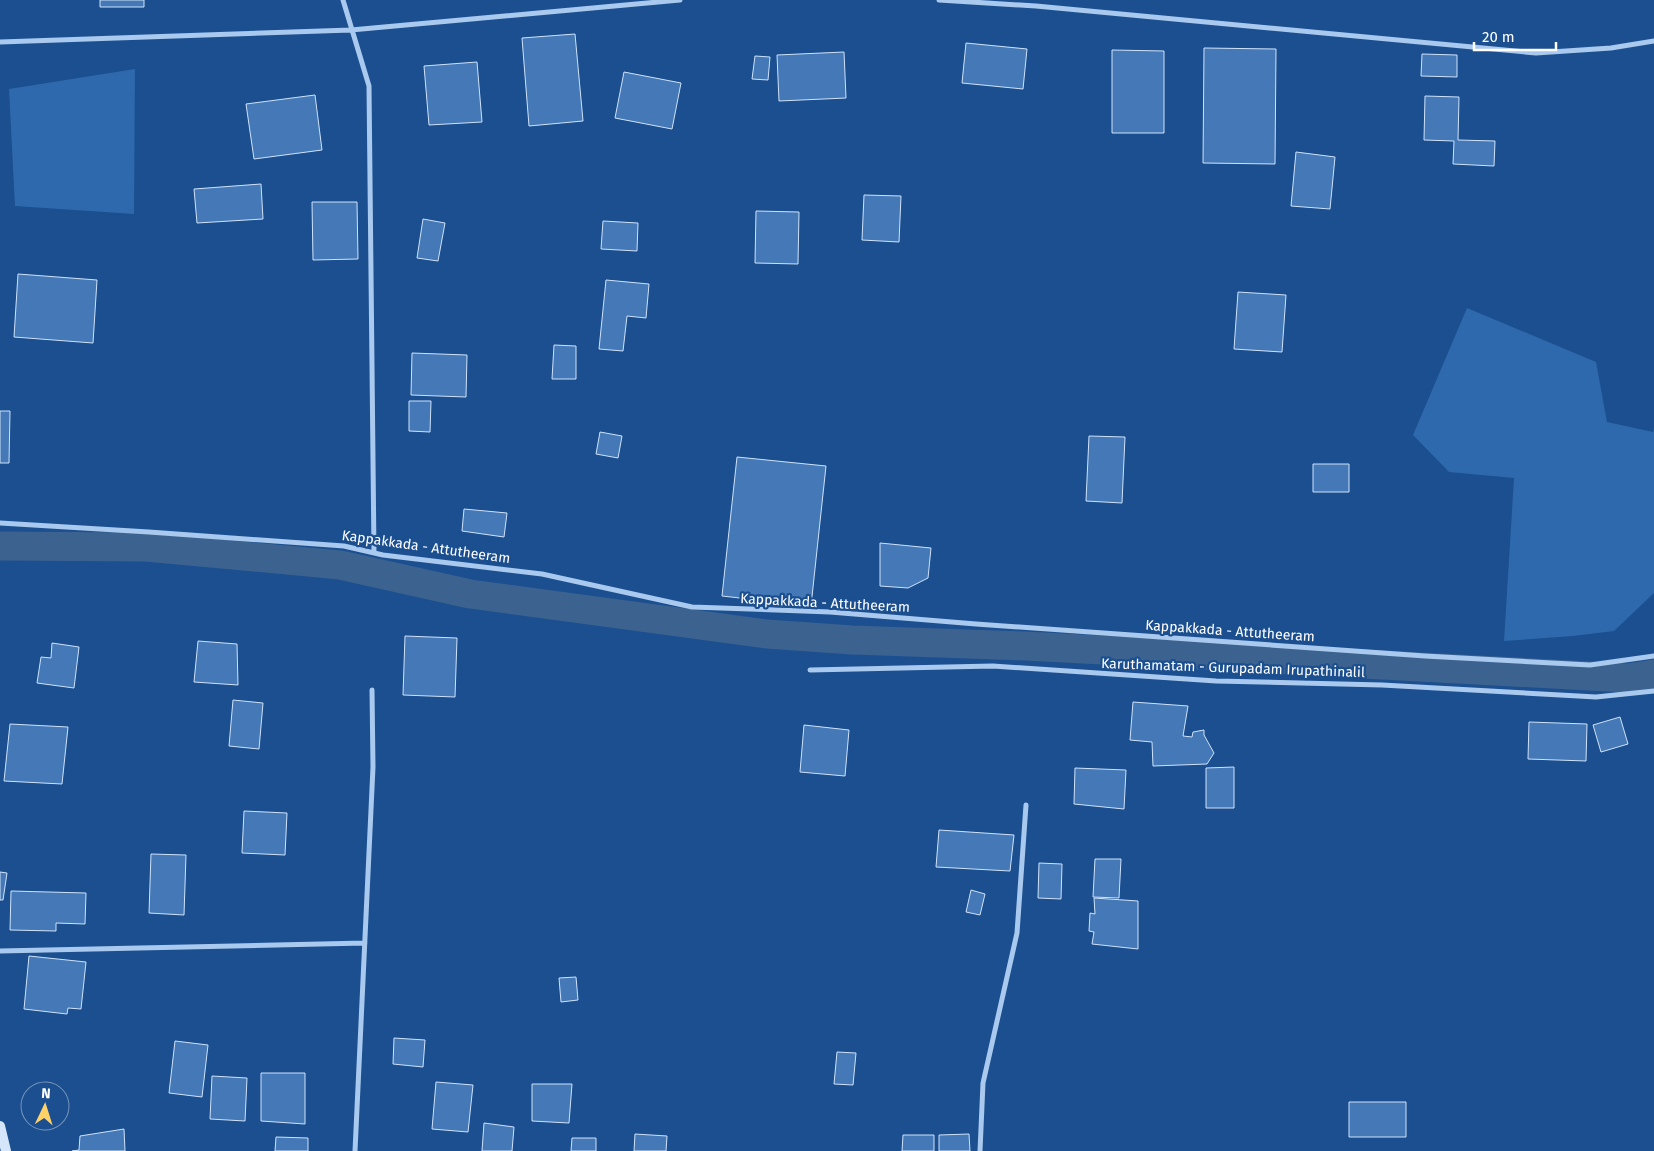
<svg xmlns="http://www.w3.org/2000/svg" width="1654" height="1151" viewBox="0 0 1654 1151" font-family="'Fira Sans',sans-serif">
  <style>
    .green { fill: #2e69ad }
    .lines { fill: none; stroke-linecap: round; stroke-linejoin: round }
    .canal { stroke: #3c6290; stroke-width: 29 }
    .building { fill: #4478b7; stroke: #cfe3fa }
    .street { stroke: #a9c9ee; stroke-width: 5 }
    .secondary { stroke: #d6e6fa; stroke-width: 10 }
    .labels { text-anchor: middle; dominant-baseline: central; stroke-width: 4.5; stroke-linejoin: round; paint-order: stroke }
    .street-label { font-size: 14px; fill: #fff; stroke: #1b4f8f }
  </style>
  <rect width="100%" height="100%" fill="#1b4f8f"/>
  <!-- green -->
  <path class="green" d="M135,69l-1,145 -119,-8 -6,-117z
    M1467,308l129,54 11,60 46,10 1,-3v164l-40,38 -41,5 -69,5 10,-163 -65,-6 -36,-37z"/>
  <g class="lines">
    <!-- canal -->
    <path class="canal" d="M0,546l146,1 194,18 130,29 297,40 85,6 174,6 601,32 27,-4"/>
  </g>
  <!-- building -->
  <path class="building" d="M100,0h44v7h-44z
    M575,34l8,87 -54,5 -7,-88z
    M966,43l61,6 -4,40 -61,-6z
    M1204,48l72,1 -1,115 -72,-1z
    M1112,50l52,1v82h-52z
    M844,52l2,46 -67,3 -2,-46z
    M1422,54l35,1v22l-36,-1z
    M755,56l15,1 -2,23 -16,-1z
    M477,62l5,60 -53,3 -5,-59z
    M624,72l57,11 -9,46 -57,-11z
    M315,95l7,55 -68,9 -8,-55z
    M1425,96l34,1 -1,43 37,1 -1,25 -41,-2 1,-23 -30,-1z
    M1296,152l39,5 -5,52 -39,-3z
    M261,184l2,35 -66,4 -3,-34z
    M864,195l37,1 -2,46 -37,-2z
    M312,202h45l1,57 -45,1z
    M756,211l43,1 -1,52 -43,-1z
    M423,219l22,4 -7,38 -21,-3z
    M603,221l35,2 -1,28 -36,-2z
    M18,274l79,6 -4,63 -79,-6z
    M606,280l43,4 -3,34 -19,-2 -4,35 -24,-2z
    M1238,292l48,3 -4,57 -48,-3z
    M554,345l22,1v33h-24z
    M412,353l55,2 -1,42 -55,-2z
    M409,401h22l-1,31 -21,-1z
    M0,411h10l-1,52h-9z
    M600,432l22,4 -4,22 -22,-4z
    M1089,436l36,1 -3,66 -36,-2z
    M737,457l89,9 -15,140 -89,-10z
    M1313,464h36v28h-36z
    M464,509l43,4 -3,24 -42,-6z
    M880,543l51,5 -3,30 -20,10 -28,-2z
    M405,636l52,2 -2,59 -52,-2z
    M198,641l39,3 1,41 -44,-3z
    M52,643l27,4 -5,41 -37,-5 4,-26 10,1z
    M233,700l30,3 -4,46 -30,-3z
    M1133,702l55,4 -5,30 9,1 1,-5 11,-2v5l10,18 -7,11 -54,2 -1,-24 -22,-2z
    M1620,717l8,27 -27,8 -8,-27z
    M1529,722l58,2 -1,37 -58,-2z
    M10,724l58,3 -6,57 -58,-3z
    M804,725l45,5 -4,46 -45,-4z
    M1234,767v41h-28v-40z
    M1075,768l51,2 -2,39 -50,-5z
    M244,811l43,2 -2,42 -43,-2z
    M939,830l75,5 -4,36 -74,-4z
    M151,854l35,1 -2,60 -35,-2z
    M1095,859h26l-2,39 -26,-1z
    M1039,863l23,1 -1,35 -23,-1z
    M0,872l7,1 -4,27h-3z
    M971,890l14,4 -5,21 -14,-3z
    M11,891l75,2 -1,31 -29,-1v8l-46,-1z
    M1094,898l44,3v48l-46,-5 2,-12 -5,-1 1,-18 5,1z
    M29,956l57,6 -5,47 -13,-1 -1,6 -43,-5z
    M576,977l2,23 -17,2 -2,-24z
    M394,1038l31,2 -2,27 -30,-3z
    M175,1041l33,4 -6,52 -33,-4z
    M837,1052l19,1 -3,32 -19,-1z
    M261,1073h44v51l-44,-3z
    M212,1076l35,2 -2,43 -35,-2z
    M436,1082l37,3 -5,47 -36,-3z
    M532,1084h40l-3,39 -37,-2z
    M1349,1102h57v35h-57z
    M484,1123l30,4 -2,24h-30z
    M124,1129l1,22h-53l7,-1 1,-14z
    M635,1134l32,2 -1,15h-32z
    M969,1134l1,17h-31v-16z
    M903,1135h31v16h-32z
    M276,1137l32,1v13h-33z
    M572,1138h24v13h-25z"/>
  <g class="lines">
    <!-- street -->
    <path class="street" d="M343,0l26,86 5,467
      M939,0l97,6 500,47 75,-5 43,-7
      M0,42l351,-12 329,-30
      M0,523l149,9 195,14 39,9 159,19 150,33 138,5 146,12 449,32 165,9 64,-9
      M810,670l183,-4 223,15 166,4 214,12 58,-6
      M0,951l365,-8
      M355,1151l18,-384 -1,-77
      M980,1151l3,-68 34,-150 9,-128"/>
    <!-- secondary -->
    <path class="secondary" d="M0,1126l6,25"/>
  </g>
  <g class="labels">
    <!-- street labels -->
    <g class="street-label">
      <text transform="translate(426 547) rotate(8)">Kappakkada - Attutheeram</text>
      <text transform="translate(825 603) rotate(3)">Kappakkada - Attutheeram</text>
      <text transform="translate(1230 631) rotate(4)">Kappakkada - Attutheeram</text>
      <text transform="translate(1233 668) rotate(2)">Karuthamatam - Gurupadam Irupathinalil</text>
    </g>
  </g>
  <!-- north arrow -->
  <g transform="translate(45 1106) rotate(4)"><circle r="24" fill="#1b4f8f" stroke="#7695bc"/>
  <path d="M0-4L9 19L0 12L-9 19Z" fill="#ffd166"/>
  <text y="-8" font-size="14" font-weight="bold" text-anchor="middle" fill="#ffffff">N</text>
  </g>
  <!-- scale -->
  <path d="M1474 42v8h82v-8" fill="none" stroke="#ffffff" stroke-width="2.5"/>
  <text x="1482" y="42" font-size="15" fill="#ffffff" stroke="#1b4f8f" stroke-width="4" paint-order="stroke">20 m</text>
</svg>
